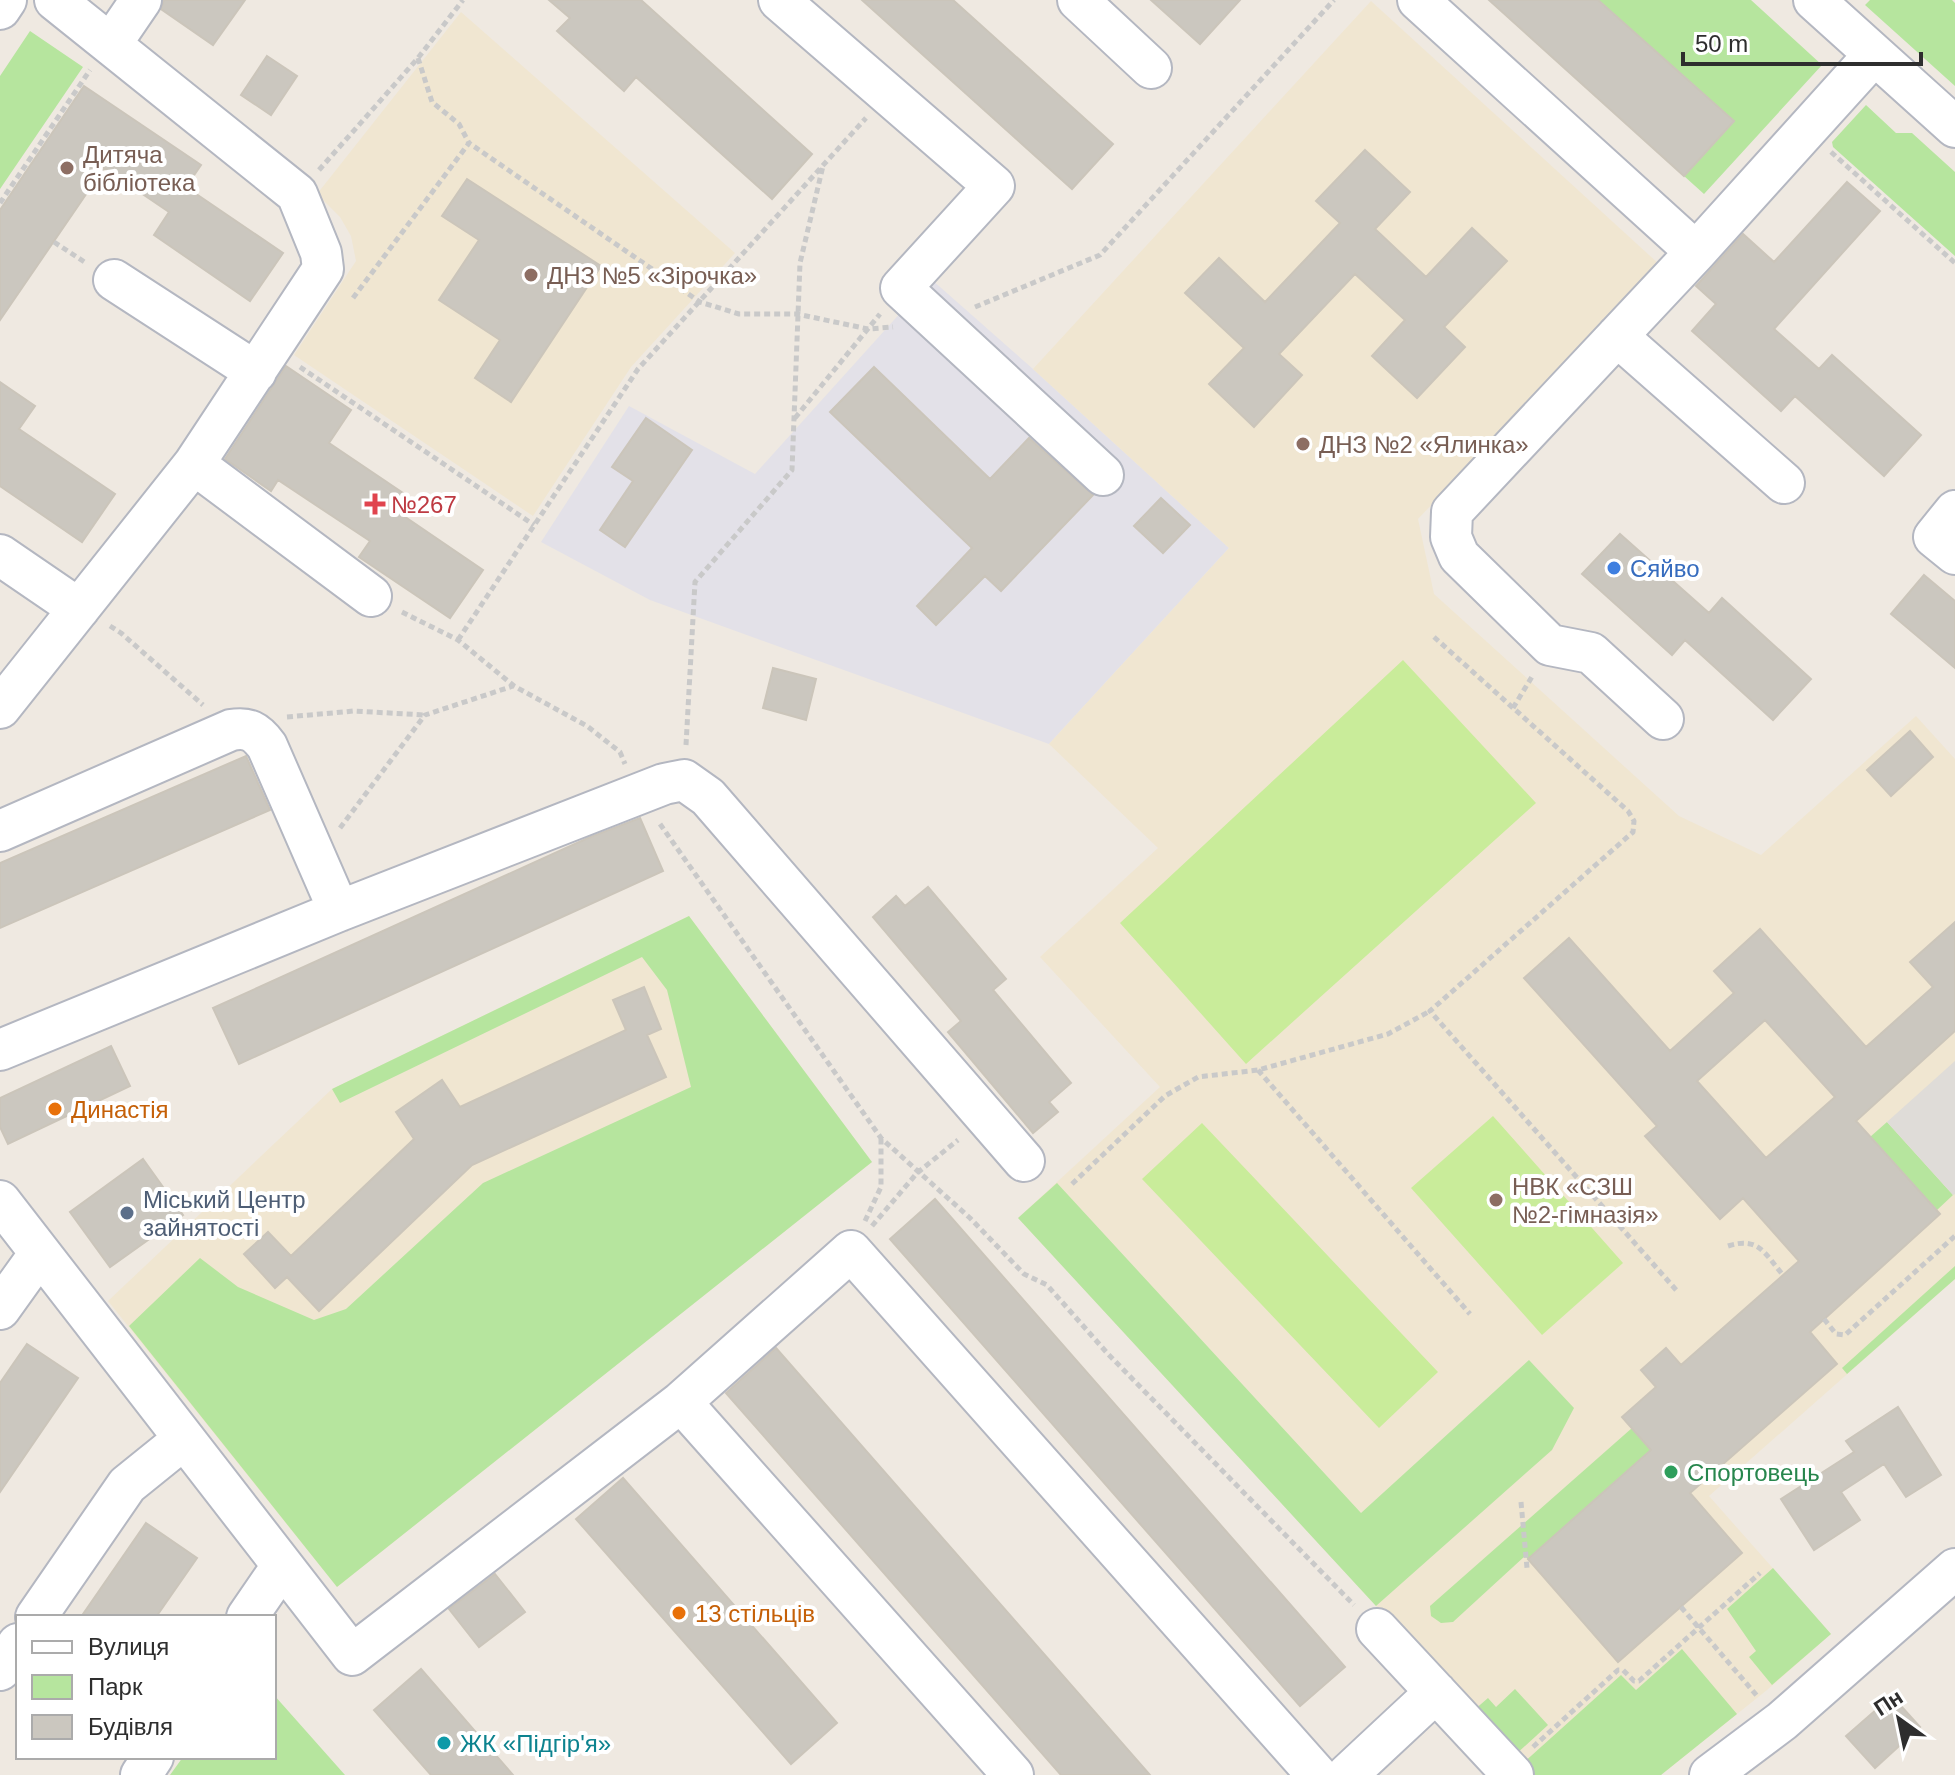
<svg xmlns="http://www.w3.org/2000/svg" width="1955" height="1775" viewBox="0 0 1955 1775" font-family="Arial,sans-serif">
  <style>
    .industrial { fill: #e3e1e8 }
    .education { fill: #f0e6d1 }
    .green { fill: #b6e59e }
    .pitch { fill: #c9ec9a }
    .plaza { fill: #dfdcd8 }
    .building { fill: #cbc7bf; stroke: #cbc5ba; stroke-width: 2; fill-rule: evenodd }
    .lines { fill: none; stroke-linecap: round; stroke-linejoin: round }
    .minor-casing { stroke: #b4b7c1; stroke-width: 44 }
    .path { stroke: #c9c9c9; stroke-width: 5; stroke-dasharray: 6 4; stroke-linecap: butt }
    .minor { stroke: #fff; stroke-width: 40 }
    .education-dot { fill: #8d6e63; stroke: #fff; stroke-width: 3 }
    .health-dot { fill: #e0444e; stroke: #fff; stroke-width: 3 }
    .shop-dot { fill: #3f7fe0; stroke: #fff; stroke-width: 3 }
    .food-dot { fill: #e8710a; stroke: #fff; stroke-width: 3 }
    .service-dot { fill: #5c6f8a; stroke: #fff; stroke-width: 3 }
    .leisure-dot { fill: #2e9e5b; stroke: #fff; stroke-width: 3 }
    .culture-dot { fill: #0f9aa8; stroke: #fff; stroke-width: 3 }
    .labels { text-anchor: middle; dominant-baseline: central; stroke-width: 8; stroke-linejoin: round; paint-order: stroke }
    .education-label { font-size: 24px; fill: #785e54; stroke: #fff; text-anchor: start }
    .health-label { font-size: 24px; fill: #be3a42; stroke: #fff; text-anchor: start }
    .shop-label { font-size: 24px; fill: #366cbe; stroke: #fff; text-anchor: start }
    .food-label { font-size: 24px; fill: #c56008; stroke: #fff; text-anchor: start }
    .service-label { font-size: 24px; fill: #4e5e75; stroke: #fff; text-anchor: start }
    .leisure-label { font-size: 24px; fill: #27864d; stroke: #fff; text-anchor: start }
    .culture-label { font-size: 24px; fill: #0d838f; stroke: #fff; text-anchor: start }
  </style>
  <rect width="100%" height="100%" fill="#efe9e1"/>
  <!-- industrial -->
  <path class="industrial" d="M931,279l102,90 196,179 -180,196 -399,-144 -109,-58 88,-136 126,68z"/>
  <!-- education -->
  <path class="education" d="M1371,1l289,264 -242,254 16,75 245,222 82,39 155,-139 39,43v520l-246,217 122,138 -64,56 -106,85h-129l-514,-557 142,-131 -120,-130 118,-109 -109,-104 180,-196 -196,-179z
    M461,12l274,241 -104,114 -98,149 -239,-161 62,-94 -5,-25 -11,-19 -23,-23z
    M689,916l183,246 -535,425 -229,-286 224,-212z"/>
  <!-- green -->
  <path class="green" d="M1598,0h153l71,65 -118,129 -20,-18 50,-55z
    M1870,0h82l3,3v83l-90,-81z
    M30,31l53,36 -83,122v-113z
    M1866,105l30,28h16l43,39v84l-122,-109 -1,-5z
    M689,916l183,246 -535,425 -208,-261 71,-68 38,29 76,33 32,-11 137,-126 208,-96 -24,-97 -25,-33 -302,146 -8,-14z
    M1887,1122l66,73 -17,16 -66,-74z
    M1057,1183l304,330 168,-153 45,48 -22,42 -176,156 -358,-388z
    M1955,1266v13l-108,95 -5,-6z
    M1632,1428l19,22 -123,109 -3,-3 -72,66 -12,1 -10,-7 -1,-10z
    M1773,1568l58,66 -59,51 -23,-28 7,-6 -29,-42z
    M1682,1649l55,65 -76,61h-129l-10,-11 99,-89 15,15z
    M1515,1689l33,36 -34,31 -41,-45 15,-13 8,9z
    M274,1695l71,80h-175l13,-18h91z"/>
  <!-- pitch -->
  <path class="pitch" d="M1403,660l133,143 -290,261 -126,-141z
    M1493,1116l130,147 -81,72 -131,-147z
    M1202,1123l236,249 -59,56 -237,-249z"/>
  <!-- plaza -->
  <path class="plaza" d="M1955,1061v133l-2,1 -66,-73z"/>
  <!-- building -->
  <path class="building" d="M164,0h81l-32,45 -52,-36z
    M549,0h92l171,154 -40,45 -136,-122 -12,14 -67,-60 13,-13z
    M862,0h91l160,144 -41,45z
    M1151,0h89l-40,44z
    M1489,0h109l136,121 -50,55z
    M267,56l30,20 -26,39 -30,-20z
    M84,86l117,79 -15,22 97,66 -33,48 -96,-66 15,-23 -65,-44 -104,152v-110z
    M1365,150l45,42 -35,37 51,48 46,-49 35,33 -63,66 21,20 -48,51 -45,-42 33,-36 -50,-46 -76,80 23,21 -48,52 -45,-43 35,-36 -59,-55 34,-35 46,44 75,-79 -24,-22z
    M467,179l134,87 -90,136 -36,-24 25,-38 -61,-40 40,-60 -37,-24z
    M1847,182l33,29 -106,118 45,40 13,-14 89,80 -37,41 -89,-80 -14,15 -89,-80 24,-27 -20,-18 47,-52 31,28z
    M286,366l65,44 -22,33 74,50 -11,15 91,62 -33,48 -91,-61 11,-16 -92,-61 -7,11 -46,-32z
    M874,367l116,112 39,-41 64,57 -92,96 -16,-15 -49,49 -19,-19 55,-58 -142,-136z
    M0,382l35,24 -16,23 96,65 -33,48 -82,-56z
    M646,418l46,32 -67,97 -25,-17 33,-49 -21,-14z
    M1161,498l29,27 -27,28 -29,-27z
    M1620,534l89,79 13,-15 89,81 -38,41 -88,-80 -13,15 -90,-81z
    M1924,575l31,26v67l-64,-54z
    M773,668l43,11 -10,41 -43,-12z
    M1910,731l23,26 -42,39 -24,-26z
    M246,756l24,54 -270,118v-65z
    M640,818l23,53 -424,193 -26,-56 375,-170z
    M928,887l78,92 -13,11 78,93 -22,19 9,10 -25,21 -85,-101 13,-11 -88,-104 23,-21 9,10z
    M1955,922v109l-99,90 84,93 -130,118 27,32 -147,129 52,60 -124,109 -90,-103 123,-109 -29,-33 34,-30 -15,-17 25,-22 15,17 118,-104 -56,-63 -23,21 -75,-83 12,-10 -133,-148 45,-40 101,113 64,-58 -20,-22 46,-42 106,118 67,-60 -23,-25zM1765,1020l70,77 -69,61 -69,-77z
    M644,987l17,42 -14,6 19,42 -194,88 -153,146 -32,-34 -12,11 -31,-34 24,-22 23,24 123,-117 -18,-27 46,-32 18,27 166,-77 -13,-30z
    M111,1046l19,40 -122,58 -8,-17v-29z
    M143,1159l40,56 -73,52 -40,-55z
    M935,1199l410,468 -45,39 -410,-467z
    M27,1344l51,34 -78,114v-109z
    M776,1348l374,427h-89l-335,-382z
    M1898,1407l43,68 -35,22 -22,-33 -43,28 19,28 -46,30 -33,-51 73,-47 -8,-11z
    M623,1478l214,245 -46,41 -215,-245z
    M146,1523l51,35 -41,59h-75z
    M495,1574l30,38 -46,35 -30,-38z
    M421,1669l92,106h-82l-57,-65z
    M1892,1696l28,31 -45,41 -29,-32z"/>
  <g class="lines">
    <defs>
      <path id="minor" d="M779,0l215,186 -93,102 202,187
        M1078,0l73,68
        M1418,0l278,252
        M1814,0l141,127
        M0,9l6,-9
        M111,44l30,-44
        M114,280l142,92
        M1617,336l167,147
        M194,464l177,132
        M1955,511l-21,26 21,17
        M0,555l79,54
        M0,708l194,-244 129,-195 -2,-16 -24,-59 -242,-194
        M1663,719l-72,-66 -41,-8 -91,-89 -8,-19 1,-25 244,-260 178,-197
        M0,831l231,-101c17,-3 25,1 36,16l72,165
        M0,1050l339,-139 325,-127 20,-4 24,17 316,364
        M0,1201l352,454 329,-253 170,-151 466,524
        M0,1309l40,-56
        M681,1402l332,373
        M36,1617l91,-132 57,-46
        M247,1617l35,-51
        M1377,1629l136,146
        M0,1670l18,-26
        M141,1775l12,-18
        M1347,1775l89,-83
        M1710,1775l72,-54 173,-152"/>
    </defs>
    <!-- minor casing -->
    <use href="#minor" class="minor-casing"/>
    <!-- path -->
    <path class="path" d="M418,58l14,44 27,22 10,19
      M1831,152l124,111
      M319,170l99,-112 45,-58
      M0,203l90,-133
      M54,242l32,21
      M353,298l116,-155 231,159 39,12h58l71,15 25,-2
      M975,307l125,-52 234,-255
      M300,367l234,158
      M795,418l85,-104
      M402,612l56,28 56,46 73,40 33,26 5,12
      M110,626l11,7 82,72
      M1434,637l194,174 6,10 -1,11 -203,179 247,280
      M458,640l180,-271 228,-251
      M1513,708l20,-33
      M287,717l67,-6 70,4
      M686,745l9,-163 97,-112 8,-207 23,-97
      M660,824l221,314 89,80 54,56 23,11 61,69 246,251
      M340,828l85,-113 88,-29
      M1258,1070l212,244
      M1072,1184l93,-88 33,-19 60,-7 130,-36 42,-23
      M865,1221l16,-34v-48
      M872,1226l45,-53 41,-33
      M1728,1246c31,-10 37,8 55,29
      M1824,1319l12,15 9,1 110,-99
      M1521,1502l6,66
      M1681,1607l77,90
      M1533,1747l85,-77h5l11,11h5l121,-108"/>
    <!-- minor -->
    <use href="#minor" class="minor"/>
  </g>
  <!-- markers -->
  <g class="education-dot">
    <circle cx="67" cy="168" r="8"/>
    <circle cx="531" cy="275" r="8"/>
    <circle cx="1303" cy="444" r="8"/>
    <circle cx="1496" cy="1200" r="8"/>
  </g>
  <path class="health-dot" d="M371 492h8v8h8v8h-8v8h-8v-8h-8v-8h8z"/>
  <circle class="shop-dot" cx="1614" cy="568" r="8"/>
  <g class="food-dot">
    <circle cx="55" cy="1109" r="8"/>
    <circle cx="679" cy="1613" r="8"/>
  </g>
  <circle class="service-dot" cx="127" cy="1213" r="8"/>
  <circle class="leisure-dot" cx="1671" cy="1472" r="8"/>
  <circle class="culture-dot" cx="444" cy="1743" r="8"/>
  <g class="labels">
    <!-- education labels -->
    <g class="education-label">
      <text x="83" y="154">Дитяча<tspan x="83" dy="28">бібліотека</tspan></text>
      <text x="547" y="275">ДНЗ №5 «Зірочка»</text>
      <text x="1319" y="444">ДНЗ №2 «Ялинка»</text>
      <text x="1512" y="1186">НВК «СЗШ<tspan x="1512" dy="28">№2-гімназія»</tspan></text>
    </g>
    <!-- health labels -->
    <g class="health-label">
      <text x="391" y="504">№267</text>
    </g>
    <!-- shop labels -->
    <g class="shop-label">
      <text x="1630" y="568">Сяйво</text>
    </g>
    <!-- food labels -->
    <g class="food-label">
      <text x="71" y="1109">Династія</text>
      <text x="695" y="1613">13 стільців</text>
    </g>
    <!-- service labels -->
    <g class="service-label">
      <text x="143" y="1199">Міський Центр<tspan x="143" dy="28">зайнятості</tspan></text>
    </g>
    <!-- leisure labels -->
    <g class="leisure-label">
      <text x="1687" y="1472">Спортовець</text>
    </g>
    <!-- culture labels -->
    <g class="culture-label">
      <text x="460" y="1743">ЖК «Підгір'я»</text>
    </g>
  </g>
  <!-- legend -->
  <rect x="16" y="1615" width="260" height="144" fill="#ffffff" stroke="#ababab" stroke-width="2"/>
  <rect x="32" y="1641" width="40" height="12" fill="#ffffff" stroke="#ababab" stroke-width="2"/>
  <text x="88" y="1655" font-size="24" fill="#2e2e2e">Вулиця</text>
  <rect x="32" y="1675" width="40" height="24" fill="#b6e59e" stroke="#ababab" stroke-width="2"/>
  <text x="88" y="1695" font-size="24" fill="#2e2e2e">Парк</text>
  <rect x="32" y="1715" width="40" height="24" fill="#cbc7bf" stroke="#ababab" stroke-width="2"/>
  <text x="88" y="1735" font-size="24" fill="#2e2e2e">Будівля</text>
  <!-- north arrow -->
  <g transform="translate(1899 1719) rotate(327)" stroke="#ffffff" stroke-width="6" paint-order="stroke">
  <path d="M0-6L14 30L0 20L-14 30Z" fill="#2e2e2e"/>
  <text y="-12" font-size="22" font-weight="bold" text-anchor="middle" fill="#2e2e2e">Пн</text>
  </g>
  <!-- scale -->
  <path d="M1683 52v12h238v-12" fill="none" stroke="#2e2e2e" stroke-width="4"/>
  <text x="1695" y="52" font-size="24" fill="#2e2e2e" stroke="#ffffff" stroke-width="6" paint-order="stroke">50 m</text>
</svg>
